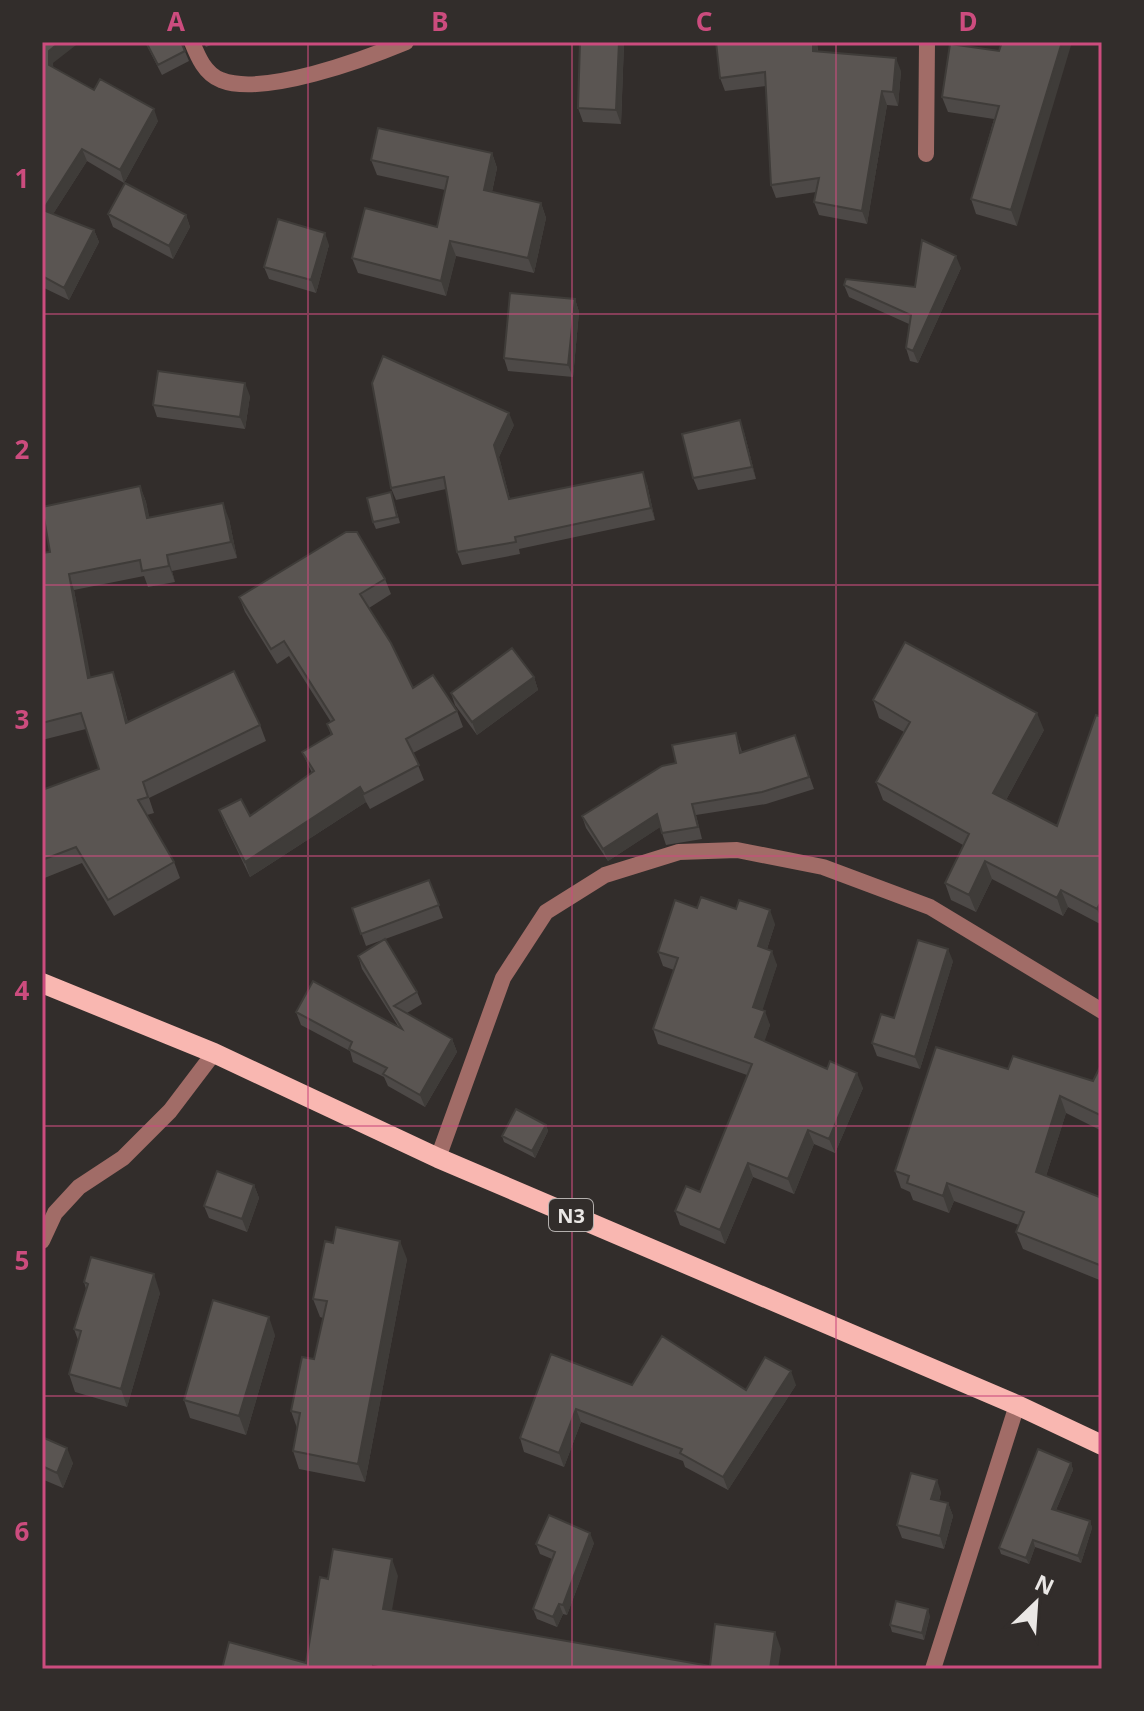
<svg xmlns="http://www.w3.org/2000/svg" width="1144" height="1711" viewBox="0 0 1144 1711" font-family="'Noto Sans',sans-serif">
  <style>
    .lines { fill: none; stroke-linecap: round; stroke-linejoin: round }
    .street { stroke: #a16c67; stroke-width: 16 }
    .primary { stroke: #f9b7b1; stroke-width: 20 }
    .wall { fill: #4d4947 }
    .shaded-wall { fill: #3f3c39 }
    .building { fill: #5a5552; stroke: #3f3c39; stroke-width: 2 }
    .grid { fill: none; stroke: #cc4c7e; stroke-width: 2; stroke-opacity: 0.55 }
    .labels { text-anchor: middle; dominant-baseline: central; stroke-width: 7; stroke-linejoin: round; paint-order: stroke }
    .shield { fill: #322d2b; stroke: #b3afad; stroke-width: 2 }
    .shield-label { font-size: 20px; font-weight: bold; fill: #eae7e5 }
    .neatline { fill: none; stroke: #cc4c7e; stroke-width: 3 }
    .grid-label { font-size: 26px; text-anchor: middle; font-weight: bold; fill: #cc4c7e }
  </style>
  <rect width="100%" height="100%" fill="#322d2b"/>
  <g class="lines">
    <!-- street -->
    <path class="street" d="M192,42c6,15 13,32 29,38 42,17 144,-21 185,-38
      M926,154l1,-112
      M438,1158l65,-180 43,-66 59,-37 74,-23 58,-2 86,17 107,40 172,104
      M42,1241l13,-28 24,-26 44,-29 47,-47 44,-58
      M933,1669l84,-264"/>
    <!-- primary -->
    <path class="primary" d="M42,983l172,70 224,105 579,247 85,40"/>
  </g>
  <!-- wall -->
  <path class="wall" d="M42,42l11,21v5l41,22 64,31 -34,62 -37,-22 -34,53 41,16 5,12 -30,58 -27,-13z
    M145,42h36l8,19 -27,14z
    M203,42h15l-12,5z
    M580,42h69v1h-25l-3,81 -38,-2 -5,-14z
    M716,42h101l1,10 83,19 -3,35 -11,-1 -20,119 -48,-9 -5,-13 2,-10 -40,6 -5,-13 -5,-99 -41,5 -5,-13z
    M999,51l18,175 -41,-12 -5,-15 23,-80 -46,-7 -6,-15z
    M492,153l5,15 -5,24 49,11 5,15 -12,55 -78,-17 -10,40 -88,-23 -6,-15 85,-31 8,-37 -68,-15 -6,-15z
    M108,214l78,1 4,12 -17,32 -60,-32z
    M329,245l-13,48 -47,-14 -5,-12z
    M961,268l-43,95 -8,-2 -4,-13 3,-24 -60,-27 -5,-12 71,2z
    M575,299l4,13 -6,65 -65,-6 -4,-13z
    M250,396l-5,33 -88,-12 -4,-12z
    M740,420l4,12 12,47 -58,11 -5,-12z
    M514,425l-15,32 11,42 137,-15 8,36 -136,29 1,5 -58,11 -5,-13 -11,-63 -50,11 -5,-12z
    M140,486l6,16 3,16 80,1 8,39 -65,13 3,11 -27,5 -4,-11 -70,14 16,87 29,11 9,34 132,3 6,16 -117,57 5,15 -7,2 27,47 6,16 -66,38 -32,-53 -40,16v-89l57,-21 -13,-40 -44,11v-187l8,-1z
    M391,492l9,31 -24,6 -3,-7z
    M385,579l6,15 -22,14 44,80 44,23 6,16 -50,26 11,27 -54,29 -4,-7 -116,75 -25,-52 -6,-15 31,6 62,-43 -10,-21 29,-17 -4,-11 4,-2 -42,-66 -12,8 -32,-52 -6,-15z
    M534,677l4,13 -61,45 -22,-30 -4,-12z
    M873,700l171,30 -38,70 51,26 45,-109v208l-34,-18 -5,9 -71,-37 -16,33 -25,-12 -6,-17 18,-38 -80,-45 -7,-18 28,-50 -25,-14z
    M736,733l6,19 53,-17 19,54 -48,15 -70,11 6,24 -36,6 -6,-18 -52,34 -22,-33 -4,-12 94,-53z
    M429,880l14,38 -77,28 -14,-38z
    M775,924l-8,25 10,16 -15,45 8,15 -6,16 99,47 -28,65 -21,-9 -20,50 -41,-17 -28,67 -45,-19 -5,-14 25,-19 47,-117 -89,-31 -5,-15 21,-59 -11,-4 -5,-14z
    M358,956l59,36 5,12 -15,9 45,26 5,13 -32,55 -37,-21 -4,-9 -31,-15 -3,-11 -49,-26 -5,-13 102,14 -36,-57z
    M953,961l-33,108 -43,-13 -5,-13 22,-25z
    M1102,1063v68l-36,-18 -20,63 56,22v83l-79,-32 -7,-17 3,-7 -65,-24 -5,12 -36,-13 -3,-8 -9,-4 -6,-17 113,-102 85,12z
    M546,1125l2,6 -13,27 -31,-16 -2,-6z
    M254,1185l5,13 -12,34 -38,-14 -5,-12z
    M407,1259l-42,223 -66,-13 -6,-18 4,-23 -6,-17 23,-52 9,-41 -3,-1 -7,-18z
    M84,1282l76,11 -33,114 -52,-15 -6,-18 9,-34 -4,-11 12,-40z
    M275,1335l-29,100 -56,-17 -6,-18z
    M551,1354l81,31 114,5 50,-5 -68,105 -43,-23 -2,-6 -102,-39 -17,45 -40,-15 -4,-14z
    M42,1437l31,26 -10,25 -19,-8 -1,63z
    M1071,1463l2,7 -17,40 34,11 2,7 -11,35 -46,-16 -6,17 -28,-10 -2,-6z
    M941,1492l-2,9 9,2 5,13 -9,33 -42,-11 -5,-13z
    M594,1543l-27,72 -4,-1 -6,13 -20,-8 -4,-10 19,-50 -12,-5 -4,-10z
    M930,1616l-6,24 -32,-8 -2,-7z"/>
  <!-- shaded-wall -->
  <path class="shaded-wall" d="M60,42h20l-27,21 1,15 -5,-13v-14z
    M619,42l5,1 -3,81 -5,-14z
    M813,42h4l1,23 -5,-14z
    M1062,42h10l-55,184 -6,-16z
    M896,58l5,13 -3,35 -5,-14z
    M882,91l5,14 -20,119 -5,-13z
    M154,109l4,12 -34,62 -4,-13z
    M82,149l5,12 -39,61 -5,-12z
    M492,153l5,15 -8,37 -5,-15z
    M541,203l5,15 -12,55 -6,-15z
    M186,215l4,12 -17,32 -4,-13z
    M94,230l5,12 -30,58 -5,-12z
    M325,233l4,12 -13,48 -5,-13z
    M450,241l6,15 -10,40 -5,-15z
    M956,256l5,12 -43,95 -5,-12z
    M575,299l4,13 -6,65 -5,-12z
    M245,383l5,13 -5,33 -5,-12z
    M509,413l5,12 -15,32 14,54 -19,-66z
    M740,420l4,12 12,47 -4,-12z
    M643,472l4,12 8,36 -4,-12z
    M140,486l6,16 7,32 -6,-16z
    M223,503l6,16 8,39 -6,-16z
    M167,555l5,16 3,11 -6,-16z
    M69,574l5,16 20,104 -6,-16z
    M113,672l6,16 13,51 -6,-16z
    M534,677l4,13 -61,45 -5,-13z
    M1037,713l7,17 -44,81 -7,-18z
    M360,787l6,15 -116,75 -5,-15z
    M657,814l5,12 -54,35 -5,-12z
    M985,861l7,18 -16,33 -7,-17z
    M1061,890l7,17 -5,9 -6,-18z
    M1102,900v21l-5,-12z
    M770,910l5,14 -12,37 -5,-15z
    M948,949l5,12 -33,108 -5,-12z
    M772,951l5,14 -18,56 -6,-14z
    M765,1011l5,14 -9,27 -6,-15z
    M452,1039l5,13 -32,55 -5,-12z
    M857,1073l6,15 -28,65 -6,-14z
    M1060,1096l6,17 -24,76 -6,-17z
    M546,1125l2,6 -13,27 -3,-7z
    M808,1130l6,14 -20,50 -6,-15z
    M748,1163l5,14 -28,67 -5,-14z
    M947,1183l7,18 -5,12 -6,-17z
    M254,1185l5,13 -12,34 -5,-13z
    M400,1241l7,18 -42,223 -7,-18z
    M154,1274l6,19 -33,114 -6,-18z
    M269,1317l6,18 -29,100 -7,-19z
    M791,1371l5,14 -68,105 -5,-13z
    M576,1409l5,13 -17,45 -5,-14z
    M67,1448l6,15 -10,25 -6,-15z
    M1071,1463l2,7 -19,45 -2,-6z
    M42,1476l2,4 -1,63 -1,-2z
    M937,1480l4,12 -5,20 -5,-13z
    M948,1503l5,13 -9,33 -4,-13z
    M1090,1521l2,7 -11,35 -3,-7z
    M590,1533l4,10 -27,72 -4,-10z
    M1033,1540l2,7 -6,17 -3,-6z
    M392,1559l6,17 -9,51 -6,-18z
    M559,1604l4,10 -6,13 -4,-10z
    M928,1609l2,7 -6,24 -2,-7z
    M775,1632l6,17 -3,20h-8z"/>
  <!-- building -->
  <path class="building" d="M42,42h18l-11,9v14l45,25 6,-11 54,30 -34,61 -38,-21 -39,61 51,20 -30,58 -22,-12z
    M146,42h35l4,9 -27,14z
    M580,42h39l-3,68 -38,-2z
    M716,42h97v9l83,7 -3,34 -11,-1 -20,120 -48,-9 5,-24 -48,7 -6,-113 -45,6z
    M1002,42h60l-51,168 -40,-11 28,-93 -57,-9 8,-53 49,7z
    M378,128l114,25 -8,37 57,13 -13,55 -78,-17 -9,40 -89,-23 13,-50 72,19 11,-50 -77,-17z
    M125,183l61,32 -17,31 -61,-32z
    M278,219l47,14 -14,47 -47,-13z
    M922,240l34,16 -43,95 -7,-3 5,-33 -67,-30 2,-6 69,8z
    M510,293l65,6 -7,66 -64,-7z
    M383,356l126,57 -15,32 15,54 134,-27 8,36 -136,29 1,5 -59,10 -13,-75 -53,11 -19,-105z
    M158,371l87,12 -5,34 -87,-12z
    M740,420l12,47 -59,11 -11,-44z
    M140,486l7,32 76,-15 8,39 -64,13 2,11 -27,5 -2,-11 -71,14 19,104 25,-6 13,51 108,-52 26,54 -117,57 5,15 -10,3 36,62 -66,38 -32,-53 -34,13v-70l57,-21 -18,-56 -39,10v-170l8,-1 -8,-45z
    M391,492l6,25 -24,5 -6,-24z
    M346,532h11l28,47 -25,15 31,49 22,45 20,-13 24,36 -51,28 13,26 -55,29 -4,-7 -115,75 -26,-52 22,-11 9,17 64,-45 -12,-19 30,-18 -5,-10 7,-4 -50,-79 -13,8 -32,-52z
    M905,642l132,71 -44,80 64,33 39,-111 6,2v183l-5,9 -36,-19 -4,8 -72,-37 -16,34 -24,-12 24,-49 -93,-52 34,-60 -37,-22z
    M512,648l22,29 -62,45 -21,-29z
    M736,733l4,20 55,-18 14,42 -47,15 -70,12 6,23 -36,6 -5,-19 -54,35 -21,-33 80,-50 14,-3 -4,-18z
    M429,880l10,25 -78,29 -9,-26z
    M701,897l35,12 3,-9 31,10 -12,36 14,5 -19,56 12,4 -10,26 72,32 3,-8 27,12 -28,66 -21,-9 -20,49 -40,-16 -28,67 -45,-19 11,-25 14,6 52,-128 -99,-35 25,-71 -20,-6 17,-52 22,8z
    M385,939l32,53 -23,14 58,33 -32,56 -37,-21 4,-6 -38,-19 3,-7 -56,-30 17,-31 89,48 -44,-73z
    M918,940l30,9 -33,108 -43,-14 9,-29 13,4z
    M936,1047l72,22 5,-13 80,25 9,-18v53l-42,-20 -24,76 66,26v68l-86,-34 8,-20 -77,-29 -4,13 -36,-13 2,-7 -14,-5z
    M516,1109l30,16 -14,26 -30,-15z
    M217,1171l37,14 -12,34 -38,-13z
    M336,1227l64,14 -42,223 -65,-13 7,-38 -9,-2 11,-54 12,2 13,-58 -14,-2 12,-58 8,2z
    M91,1257l63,17 -33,115 -52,-15 12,-43 -7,-2 14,-45 -4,-2z
    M213,1300l56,17 -30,99 -55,-16z
    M662,1336l84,54 19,-33 26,14 -68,106 -43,-24 2,-4 -106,-40 -17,44 -39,-15 31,-84 81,31z
    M42,1437l25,11 -10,25 -15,-7z
    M1038,1449l33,14 -19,46 38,12 -12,35 -45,-16 -7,18 -27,-10z
    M911,1473l26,7 -6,19 17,4 -8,33 -43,-11z
    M549,1515l41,18 -27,72 -4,-1 -6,13 -20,-8 22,-57 -19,-8z
    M333,1549l59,10 -9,50 327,57 5,-42 60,8 -5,37h-382l-15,-3v3h-151l7,-27 77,21 14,-86 8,2z
    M896,1601l32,8 -6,24 -32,-8z"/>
  <!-- grid -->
  <path class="grid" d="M308,42v1627M572,42v1627M836,42v1627M42,314h1060M42,585h1060M42,856h1060M42,1126h1060M42,1396h1060"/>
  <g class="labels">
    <!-- shield labels -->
    <rect class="shield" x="549" y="1199" width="44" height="32" rx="6"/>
    <g class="shield-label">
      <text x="571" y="1215">N3</text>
    </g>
  </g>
  <!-- border -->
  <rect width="1144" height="1711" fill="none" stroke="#322d2b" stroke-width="88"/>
  <!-- north arrow -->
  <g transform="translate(1036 1603) rotate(25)" stroke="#322d2b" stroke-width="6" paint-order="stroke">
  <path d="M0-6L14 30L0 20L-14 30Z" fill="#eae7e5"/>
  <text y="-12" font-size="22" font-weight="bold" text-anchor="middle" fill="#eae7e5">N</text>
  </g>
  <rect x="44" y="44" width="1056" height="1623" class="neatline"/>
  <g class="grid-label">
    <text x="176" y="31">A</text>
    <text x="440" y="31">B</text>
    <text x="704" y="31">C</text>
    <text x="968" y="31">D</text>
    <text x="22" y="188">1</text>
    <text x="22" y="459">2</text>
    <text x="22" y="729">3</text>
    <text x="22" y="1000">4</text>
    <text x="22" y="1270">5</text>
    <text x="22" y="1541">6</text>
  </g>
</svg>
